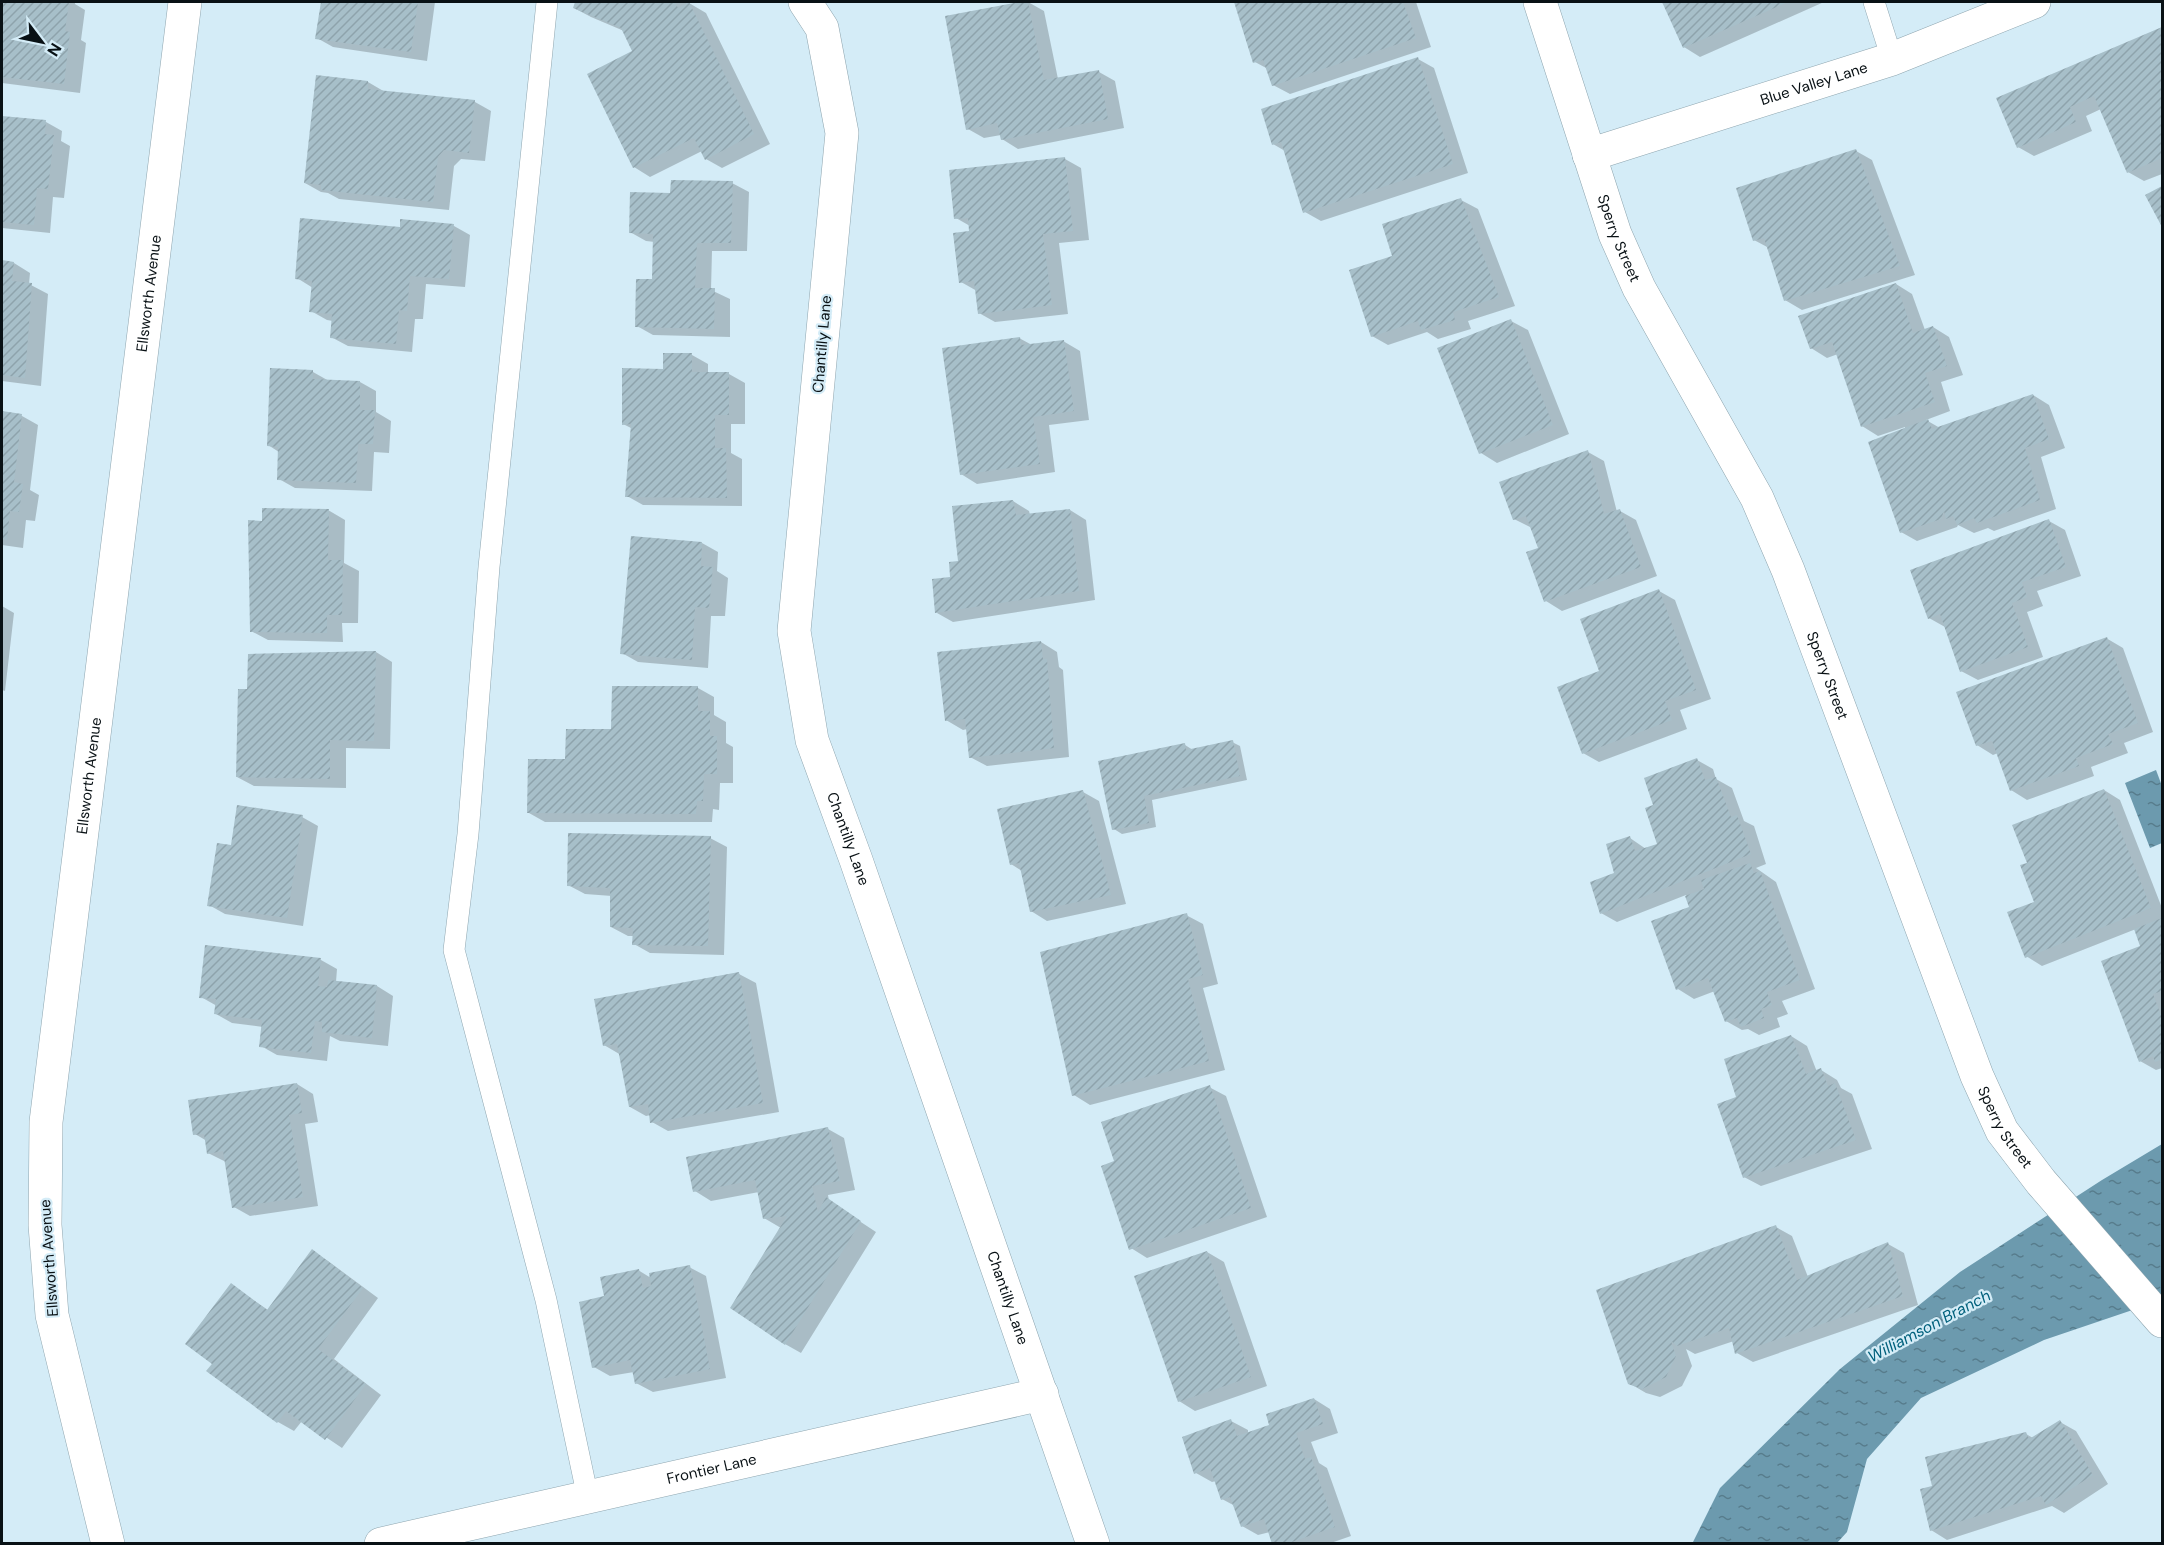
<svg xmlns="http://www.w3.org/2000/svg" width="2164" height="1545" viewBox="0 0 2164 1545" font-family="'DM Sans',sans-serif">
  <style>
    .water { fill: url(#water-ripples) }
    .shadow { fill: #0003 }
    .building { fill: url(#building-hatch) }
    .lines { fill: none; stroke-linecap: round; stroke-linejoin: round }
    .lane-casing { stroke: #8ea5af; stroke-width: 22 }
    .street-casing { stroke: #8ea5af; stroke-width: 34 }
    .lane { stroke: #fff; stroke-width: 21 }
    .street { stroke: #fff; stroke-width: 33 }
    .labels { text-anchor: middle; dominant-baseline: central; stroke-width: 4.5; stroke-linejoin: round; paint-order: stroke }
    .street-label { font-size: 15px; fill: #091115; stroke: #d4ecf7 }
    .water-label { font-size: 16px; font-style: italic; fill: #00607c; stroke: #d4ecf7 }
  </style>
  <defs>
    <pattern id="water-ripples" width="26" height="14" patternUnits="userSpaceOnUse" patternTransform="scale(1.5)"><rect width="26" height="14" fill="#6c9aae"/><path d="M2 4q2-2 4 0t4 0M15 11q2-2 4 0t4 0" fill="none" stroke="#577c8c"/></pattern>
    <pattern id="building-hatch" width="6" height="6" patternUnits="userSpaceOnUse" patternTransform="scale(1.5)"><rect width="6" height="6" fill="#a7bfc9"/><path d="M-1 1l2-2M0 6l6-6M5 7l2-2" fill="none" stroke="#8ea3ac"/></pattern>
  </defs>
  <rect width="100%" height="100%" fill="#d4ecf7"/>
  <!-- water -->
  <path class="water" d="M2156,770l6,16v57l-12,5 -25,-65z
    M2162,1144v156l-118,40 -123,58 -54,61 -20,73 -10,11 -145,1 28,-56 120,-119 120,-97 142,-92z"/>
  <!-- shadow -->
  <path class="shadow" d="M2,2h73v2l10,6 -4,30 5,3 -6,50 -78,-10z
    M322,2h113l-8,59 -94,-14 -16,-9z
    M577,2h109l1,2 2,-1 17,10 64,131 -48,24 -16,-9 -4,-8 -52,26 -16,-10v-115l-10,-21 -33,-14 -17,-9z
    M1028,2l16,9 14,68 41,-7 16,9 9,47 -106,21 -16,-10 -1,-4 -17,3 -16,-9 -21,-112z
    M1235,2h181l15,45 -141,47 -17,-9 -5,-16 -13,-7z
    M1664,2h160l-124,55 -16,-10z
    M2162,28v146l-18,7 -16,-9 -27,-63 -15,7 6,15 -58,25 -16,-9 -20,-48z
    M1418,59l16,9 34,105 -147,48 -16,-9 -20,-61 -12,-7z
    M317,77l51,5 17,10 90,10 16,9 -6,50 -24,-2 -7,7 -5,44 -110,-11 -11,-6 -7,-1 -16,-9z
    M2,117l44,5 16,9 -1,10 9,5 -6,52 -11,-1 -3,36 -48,-5z
    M1856,151l16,9 43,115 -113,35 -17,-10 -16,-52 -15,-8z
    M1065,159l16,9 8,72 -30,3 9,71 -73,8 -16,-9 -2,-22 -16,-9 10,-50 -1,-6 -14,-8z
    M732,183l17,9 -2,59h-35l-1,39 19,9v38l-77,-2 -16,-9 17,-46 1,-38 -9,-1 -16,-9 41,-37z
    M2162,188v36l-15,-28z
    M1461,200l17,9 37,97 -47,15 3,8 -33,10 -11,-7 -39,13 -16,-9 22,-79z
    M454,226l16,9 -5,52 -39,-3 -3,35h-8l-3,33 -64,-6 -17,-9 2,-16 -6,-1 -16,-9 2,-23 -16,-10 104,-49z
    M2,262l12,1 16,10 -1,11 19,10 -7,92 -39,-5z
    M1896,284l16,10 13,36 8,-3 16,10 14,38 -22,7 9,29 -24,9 14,8 93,-33 16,10 16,43 -24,9 15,52 -62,22 -6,-3 -14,5 -16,-8 -1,2 -40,14 -16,-9 4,-105 -27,9 -16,-10 -24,-72 -11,4 -16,-10z
    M1511,321l17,9 41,104 -72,29 -16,-10z
    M1019,338l13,7 31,-4 17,10 9,69 -40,5 6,47 -78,12 -16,-10z
    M664,354l28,1 16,9v10h21l16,9v41h-14v29l11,6v47l-99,-1 -16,-9 6,-67 -10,-5 41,-53z
    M313,372l16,9 31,1 16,9v21l15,9 -2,32 -15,-1 -2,39 -77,-3 -16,-9v-27l-11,-7z
    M2,413l20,3 16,9 -8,65 9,5 -4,26 -9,-1 -3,28 -21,-3z
    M1588,452l16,9 13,51 3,-1 16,9 21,56 -95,35 -16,-10 -7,-52 -7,-21 -18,-9z
    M1013,501l16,10 1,4 40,-5 16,10 9,80 -142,22 -16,-9 22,-51z
    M328,510l17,10 -1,43 15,8 -1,52h-16l1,19 -75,-2 -17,-9 12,-108z
    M2049,521l16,9 16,46 -44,15 6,15 -16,6 16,45 -65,23 -17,-9 -16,-44 -16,-9z
    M702,543l16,9 -1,19 11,7 -3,38h-14l-3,52 -70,-6 -16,-9z
    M1659,591l16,9 36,99 -31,11 7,19 -88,33 -16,-9 18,-81z
    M2,606l12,7 -9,78 -3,-1z
    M2106,638l17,10 30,84 -29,11 4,10 -37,14 3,9 -67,24 -16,-10 -13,-37 -5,2 -16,-10z
    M1041,642l16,10 2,15 4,3 6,87 -82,9 -17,-9 -3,-28 -4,1 -17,-10z
    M376,652l16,10 -2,87 -44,-1v40l-92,-2 -17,-9 12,-86z
    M698,688l16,9v18l12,7v21l7,4v36h-13l-1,27 -6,-1 -1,13h-167l-16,-9 38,-52 46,-31z
    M1232,742l8,4 7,34 -95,20 4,27 -34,7 -8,-5 71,-84 8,5z
    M1697,760l16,9 3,10 16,9 12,33 10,5 12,38 -10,4 20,14 39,107 -33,12 6,13 -11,4 3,9 -21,8 -11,-6 -6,1 -16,-9 -11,-30 -21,8 -16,-10 13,-81 -5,-13 -69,27 -16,-9 29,-75 16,11 13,-4 -4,-39z
    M2104,790l16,10 42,108v160l-6,2 -16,-9 2,-114 -6,-18 -94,37 -16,-10 10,-53 -7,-40z
    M1083,792l16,9 27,103 -79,17 -16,-10 -9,-40 -11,-7z
    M302,817l16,9 -15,100 -78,-12 -16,-9 24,-58z
    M710,838l17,9 -3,108 -74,-2 -16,-9v-8h-6l-17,-9 1,-31 -27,-2 -17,-9z
    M1186,915l17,9 15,60 -15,4 22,82 -135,35 -16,-10z
    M207,946l114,14 16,9 -1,13 41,4 16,10 -5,50 -48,-5 -10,-5 -3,25 -50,-6 -16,-9 2,-19 -31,-4 -16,-9 1,-8 -16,-9z
    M739,974l17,9 23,129 -111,19 -16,-9 -1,-7 -5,1 -16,-9 -9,-52 -17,-10z
    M1791,1036l16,10 10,26 4,-2 16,10 4,8 11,6 20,55 -111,37 -17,-9 -6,-79z
    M297,1084l16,10 5,28 -13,2 13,82 -68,10 -16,-9 -8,-45 -18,-9 -1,-12 -12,-7z
    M1209,1087l17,9 41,121 -120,41 -16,-10 -15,-86z
    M828,1129l16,9 11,52 -27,5 1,6 47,31 -75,121 -16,-9 -4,-116 -17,-10 -5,-26 -48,9 -16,-10z
    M1776,1227l16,9 16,41 80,-33 16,9 14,52 -165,57 -16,-9 -3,-12 -39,13 -9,-5 6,17 -10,20 -22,11 -14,-4 -17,-10z
    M312,1251l16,10 50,37 -44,61 47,36 -39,53 -40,-27 -8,10 -16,-9 -64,-59 17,-78 37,25z
    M1207,1252l17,10 43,124 -72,25 -16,-10z
    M689,1267l17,9 20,102 -73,14 -17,-9 -2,-11 -24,4 -16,-9 12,-69 32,-28 13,8z
    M1314,1399l16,10 8,24 -27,9 8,21 8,5 24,68 -23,8h-54l-4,-12 -12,3 -16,-9 -7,-20 -13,-7 -6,-18 -4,1 -16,-9 35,-52 17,9v3l23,-7z
    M2060,1422l16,9 32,53 -44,29 -12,-7 -105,34 -16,-10 3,-43 92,-53 7,4z"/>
  <!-- building -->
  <path class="building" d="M2,2h67l-4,29 5,1 -6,52 -62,-7z
    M321,2h97l-7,50 -96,-13z
    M575,2h100l3,6 11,-6 65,132 -49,26 -11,-22 -61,30 -46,-94 45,-23 -11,-23 -48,-20z
    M1019,2h9l16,78 55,-10 9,49 -107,21 -4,-17 -31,7 -21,-114z
    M1234,2h169l13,36 -144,48 -9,-26 -10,3z
    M1662,2h126l-105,46z
    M2162,27v131l-35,15 -33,-77 -24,11 6,15 -59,26 -21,-50z
    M1418,57l35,107 -150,49 -22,-71 -9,3 -11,-36z
    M316,75l52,6v8l107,11 -6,53 -25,-3 -6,7 -5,45 -112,-12v-5l-17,-2z
    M2,116l44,4 -1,14 9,1 -6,54 -11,-1 -3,37 -32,-3z
    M1856,149l44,117 -116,35 -20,-63 -11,3 -17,-53z
    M1065,157l8,74 -30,3 9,71 -74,9 -4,-33 -15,2 -6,-50 16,-2 -1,-13 -14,1 -5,-49z
    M671,180l62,1 -2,62h-34l-2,45h20l-1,41 -79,-2 1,-48h16l1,-45 -24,-1 1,-41 40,1z
    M2162,186v41l-17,-32z
    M1461,198l38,99 -46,15 2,8 -34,10 -3,-9 -47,16 -22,-67 43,-14 -10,-32z
    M300,218l100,9v-8l54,5 -5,55 -39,-3 -3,35 -8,-1 -3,34 -66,-6 2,-24 -23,-2 3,-31 -17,-2z
    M2,260l12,2 -2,19 20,2 -7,95 -23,-3z
    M1896,283l17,50 20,-7 14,40 -22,7 10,29 -74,25 -29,-85 -22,7 -12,-33z
    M1511,319l42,106 -74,29 -42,-106z
    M1020,337l1,8 43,-5 10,71 -41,6 7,47 -80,11 -18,-127z
    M663,353h29v19h37v43h-14v33h11l1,50 -102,-1 6,-73 -9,1v-57l41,1z
    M270,368l43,2v9l47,2v29h15l-2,34h-15l-2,39 -79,-3 1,-33 -11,-1z
    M2033,394l16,45 -24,9 15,52 -63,23 -3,-5 -17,7 -4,-9 -7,3 -2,-8 -3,8 -41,14 -32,-91 60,-23 4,10z
    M2,411l20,3 -8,68 9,2 -4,28 -9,-1 -3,29 -5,-1z
    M1588,450l16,64 16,-5 21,58 -97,35 -18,-50 12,-4 -12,-32 -13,4 -14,-38z
    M1013,500l3,15 54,-6 9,82 -144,22 -3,-34 18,-2 -1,-15 9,-1 -6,-55z
    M262,508l67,1 -1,51h15l-1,55h-15v18l-77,-1 -2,-112 14,1z
    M2049,519l17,48 -44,15 5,15 -15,6 16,44 -68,25 -20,-58 -12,5 -18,-49z
    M631,536l71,6 -1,24 12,1 -4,41 -14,-1 -3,53 -72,-6z
    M1659,589l37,101 -31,11 7,19 -90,34 -25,-67 42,-16 -19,-52z
    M2107,637l31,86 -30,11 5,10 -37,14 3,8 -69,25 -18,-50 -16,5 -20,-54z
    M1041,641l2,18h4l7,89 -85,10 -4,-39 -20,2 -8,-69z
    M376,651l-2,90 -44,-1v39l-94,-2 2,-88h9l1,-35z
    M612,686h86v25h12v25h7v38h-13l-1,27h-6l-1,13 -169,-1 1,-54h37l1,-30h45z
    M1233,740l7,36 -96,20 5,27 -37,7 -14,-69 87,-18 1,7z
    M1697,758l8,22 11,-3 15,40 6,-2 14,39 -151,60 -10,-32 24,-9 -8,-29 24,-8 5,15 22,-7 -12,-36 8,-3 -9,-27z
    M2104,789l47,119 -126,50 -18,-46 27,-10 -14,-37 7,-2 -15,-38z
    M1083,790l28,105 -81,17 -11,-49 -9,2 -13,-56z
    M237,805l66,10 -16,103 -80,-12 10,-63 14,2z
    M568,833l143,3 -3,110 -76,-1 1,-17 -23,-1v-39l-43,-2z
    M1750,863l4,10 6,-2 40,109 -33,12 5,13 -11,4 3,9 -23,9 -4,-9 -12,4 -17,-44 -32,12 -25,-69 38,-14 -4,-11 19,-7 -3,-9z
    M1187,913l16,62 -15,4 21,82 -137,35 -32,-144z
    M2162,918v73l-9,3 9,24v41l-7,3 -2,-6 -14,6 -38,-101 39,-15 -6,-17z
    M205,945l116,13 -3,28 9,1 1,-7 49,5 -5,53 -50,-6v-10l-7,-1 -4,32 -52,-6 3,-27 -48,-6 2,-15 -17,-1z
    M739,972l24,131 -113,20 -2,-19 -19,3 -12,-63 -14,2 -9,-47z
    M1791,1035l15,39 15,-6 7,18 7,-3 21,57 -113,38 -26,-74 19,-7 -12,-38z
    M297,1083l5,30 -13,2 14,82 -71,11 -9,-57 -16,3 -3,-20 -11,1 -5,-35z
    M1210,1085l41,123 -122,42 -28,-84 13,-5 -13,-39z
    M828,1127l12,54 -28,5 6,26 8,-15 35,24 -76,124 -55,-37 57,-92 -24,3 -8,-39 -62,12 -7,-35z
    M1776,1225l21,55 91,-38 15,54 -168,58 -6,-26 -52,18 -6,-5 5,15 -10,21 -24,12 -14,-5 -32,-94z
    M312,1249l51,39 -45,61 48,35 -41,56 -39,-29 -9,12 -71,-52 6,-7 -27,-20 46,-61 36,27z
    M1207,1251l44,126 -73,25 -44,-126z
    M690,1265l20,104 -75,15 -5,-24 -38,8 -13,-66 25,-6 -4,-19 39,-8 4,19 8,-2 -2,-13z
    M1314,1398l9,26 -27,9 9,26 6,-2 24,70 -49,17h-14l-8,-25 -23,8 -11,-30 -9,3 -11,-32 -16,6 -12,-37 49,-18 6,17 32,-11 -3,-11z
    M2060,1420l33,55 -47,30 -5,-9 -111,35 -10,-42 12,-3 -7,-29 101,-25 3,7z"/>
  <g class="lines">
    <defs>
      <path id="lane" d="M547,2l-58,565 -21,267 -14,116 92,350 42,198
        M1874,2l18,57"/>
      <g id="street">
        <path id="s1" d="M805,2l17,26 20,105 -48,498 18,109 44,120 237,684"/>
        <path id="s2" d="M1540,2l75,232 24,54 118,210 31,72 189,506 25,55 39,51 121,139"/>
        <path id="s3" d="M1589,155l303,-96 142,-57"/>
        <path id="s4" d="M108,1544l-56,-229 -7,-90 1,-103 139,-1120"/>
        <path id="s5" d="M381,1544l661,-150"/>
      </g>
    </defs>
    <!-- lane casing -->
    <use href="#lane" class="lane-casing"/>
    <!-- street casing -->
    <use href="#street" class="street-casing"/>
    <!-- lane -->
    <use href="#lane" class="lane"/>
    <!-- street -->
    <use href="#street" class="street"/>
  </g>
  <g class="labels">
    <!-- street labels -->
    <g class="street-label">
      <text stroke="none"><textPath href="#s3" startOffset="236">Blue Valley Lane</textPath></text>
      <text stroke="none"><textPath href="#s2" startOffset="249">Sperry Street</textPath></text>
      <text stroke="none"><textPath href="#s4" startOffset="1264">Ellsworth Avenue</textPath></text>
      <text transform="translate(822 344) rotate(-85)">Chantilly Lane</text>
      <text stroke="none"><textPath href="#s2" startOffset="735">Sperry Street</textPath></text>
      <text stroke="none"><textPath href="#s4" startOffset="778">Ellsworth Avenue</textPath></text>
      <text stroke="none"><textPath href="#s1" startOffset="854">Chantilly Lane</textPath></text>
      <text stroke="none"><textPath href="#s2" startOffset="1221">Sperry Street</textPath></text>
      <text transform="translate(49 1258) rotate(-94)">Ellsworth Avenue</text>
      <text stroke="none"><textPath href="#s1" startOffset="1340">Chantilly Lane</textPath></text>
      <text stroke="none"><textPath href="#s5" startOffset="339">Frontier Lane</textPath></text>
    </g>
    <!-- water labels -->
    <g class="water-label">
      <text transform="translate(1929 1326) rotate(-28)">Williamson Branch</text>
    </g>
  </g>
  <!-- border -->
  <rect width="2164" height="1545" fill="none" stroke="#091115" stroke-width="6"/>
  <!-- north arrow -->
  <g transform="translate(42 42) rotate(122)" stroke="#d4ecf7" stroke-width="4.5" paint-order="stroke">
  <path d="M0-4.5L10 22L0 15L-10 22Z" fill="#091115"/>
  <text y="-9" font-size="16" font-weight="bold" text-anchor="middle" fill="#091115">N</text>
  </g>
</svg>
